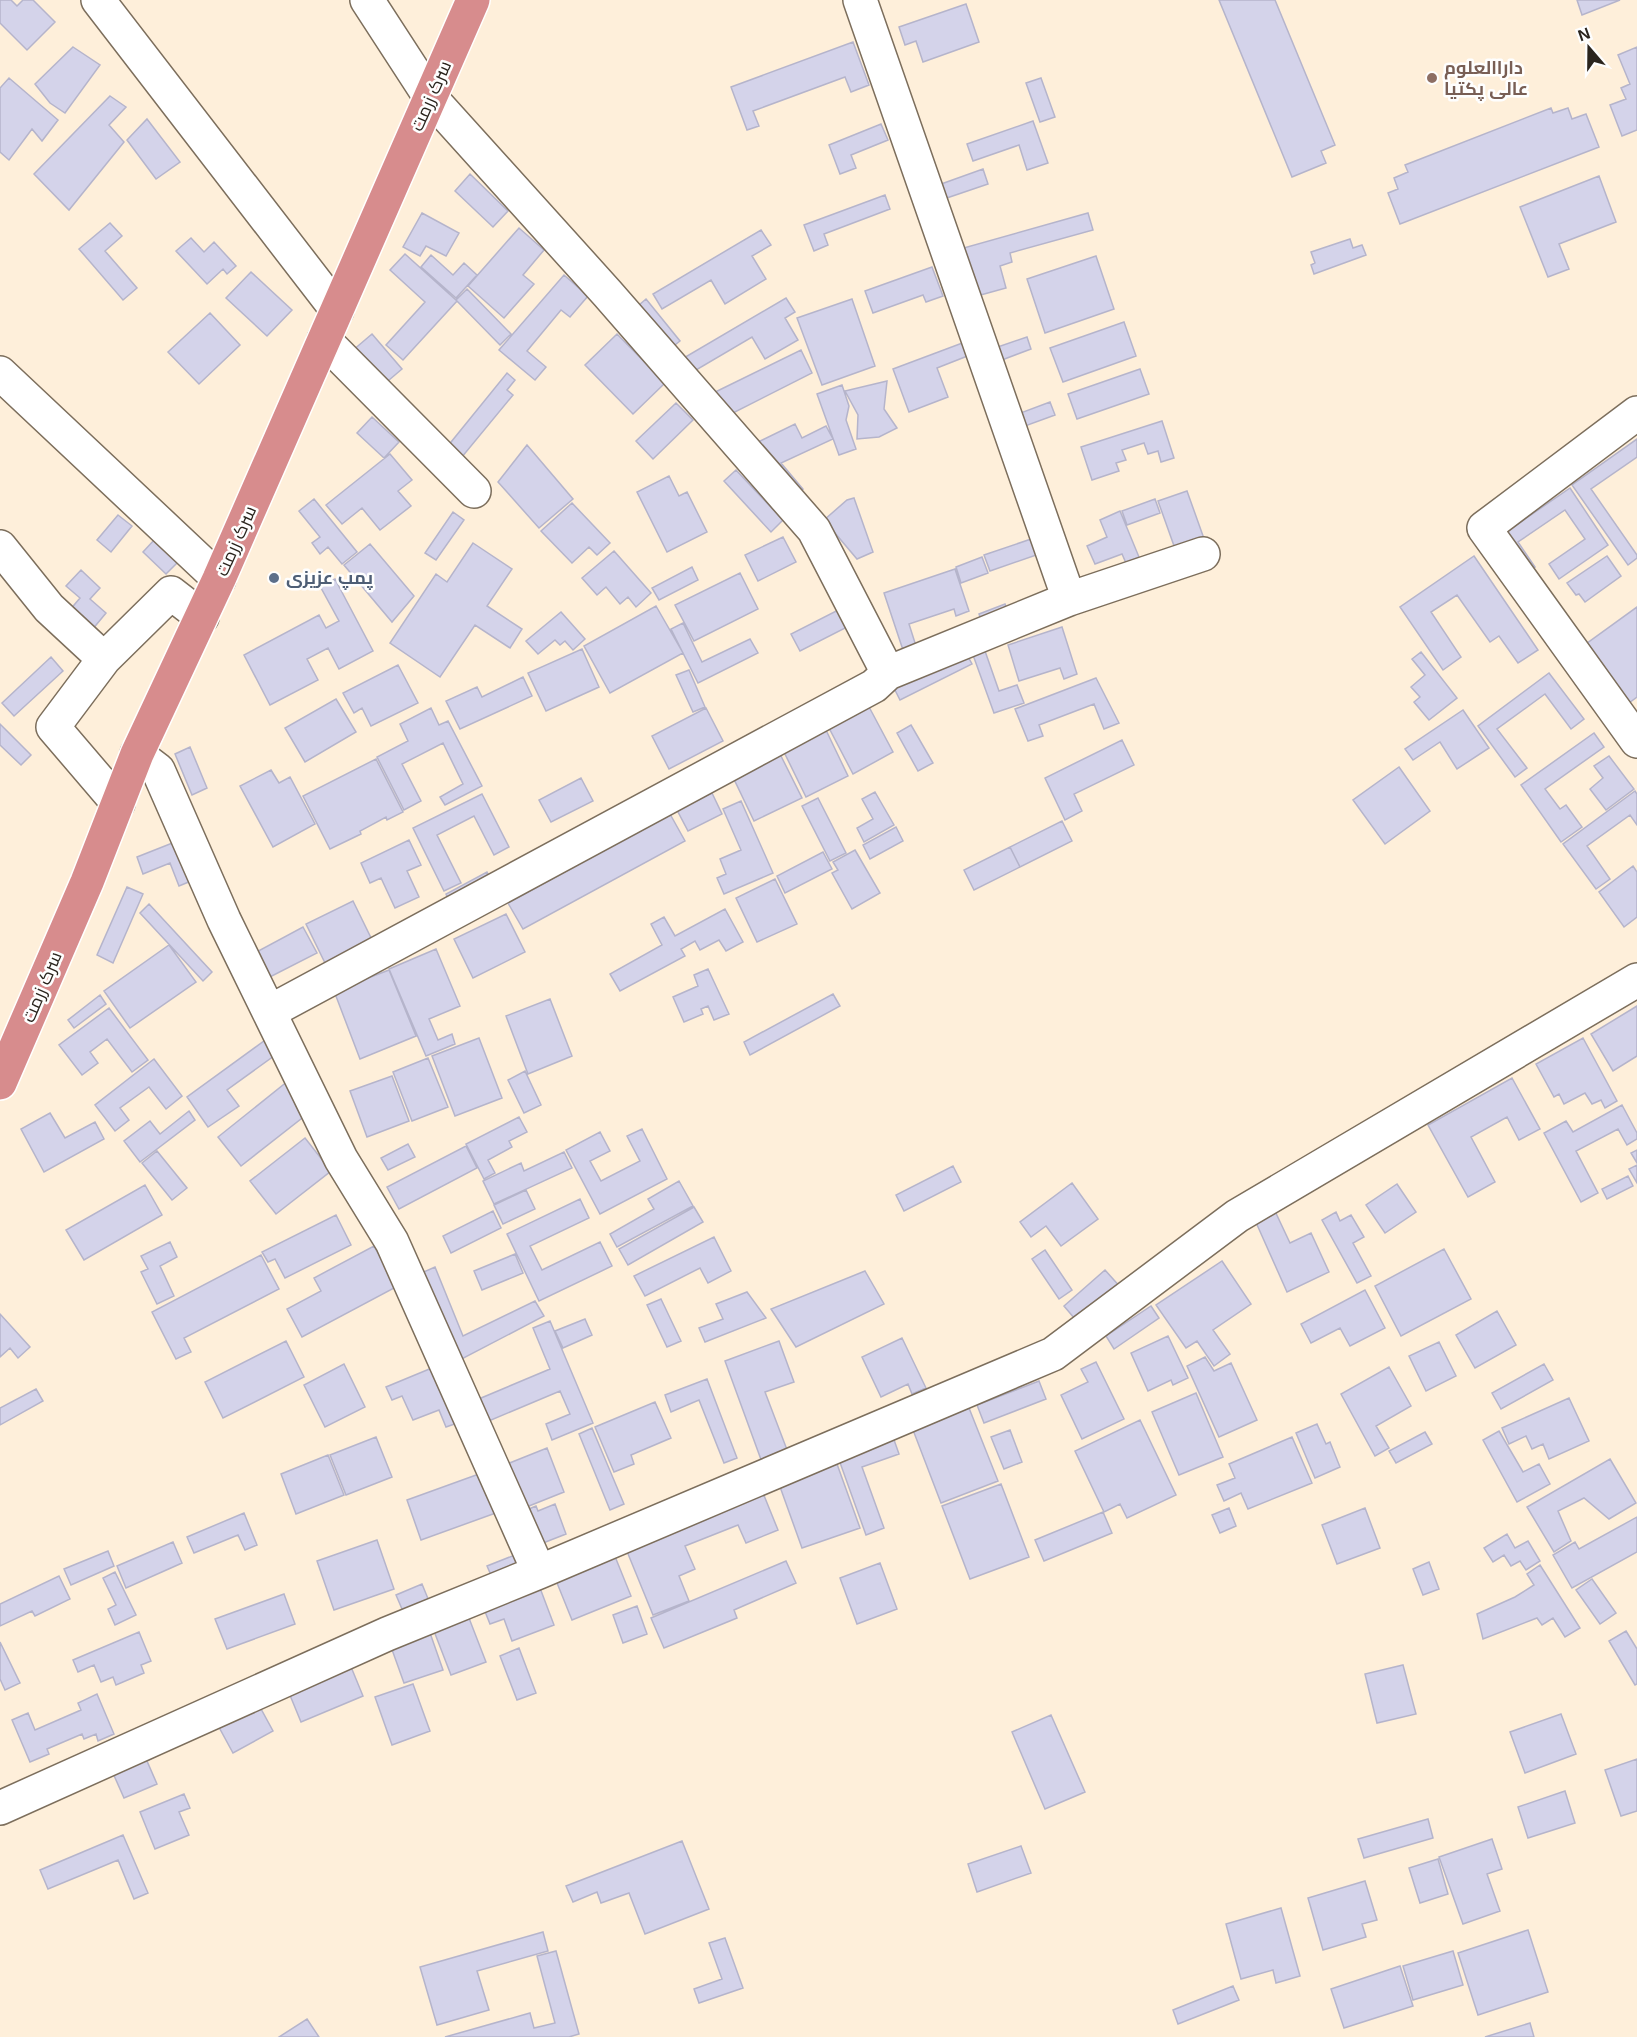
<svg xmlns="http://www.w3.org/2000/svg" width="1637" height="2037" viewBox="0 0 1637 2037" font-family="Arial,Cairo,sans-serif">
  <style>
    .building { fill: #d4d3ea; stroke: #b5b4cb; stroke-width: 1.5 }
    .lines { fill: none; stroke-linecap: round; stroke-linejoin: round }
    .minor-casing { stroke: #7c6e5c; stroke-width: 36 }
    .highway-casing { stroke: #fff; stroke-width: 36 }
    .minor { stroke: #fff; stroke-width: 33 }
    .highway { stroke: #d78c8d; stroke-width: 33 }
    .education-dot { fill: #8d6e63; stroke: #fefefe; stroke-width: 2 }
    .service-dot { fill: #5c6f8a; stroke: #fefefe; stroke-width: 2 }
    .labels { text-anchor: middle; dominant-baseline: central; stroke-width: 5; stroke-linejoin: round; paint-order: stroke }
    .education-label { font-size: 18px; font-weight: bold; fill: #785e54; stroke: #fefefe; text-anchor: start }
    .street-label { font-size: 18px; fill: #2a241d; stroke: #fefefe }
    .service-label { font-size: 18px; font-weight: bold; fill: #4e5e75; stroke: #fefefe; text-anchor: start }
  </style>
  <rect width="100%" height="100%" fill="#feefda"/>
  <!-- building -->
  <path class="building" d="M0,0h11l6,6 6,-6h10l22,22 -28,28 -27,-27z
    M1219,0h56l60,145 -14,6 5,12 -34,14z
    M1577,0h43l-38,15z
    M966,4l13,38 -56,20 -7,-21 -11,4 -6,-18z
    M853,42l16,43 -18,7 -6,-15 -92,34 6,15 -12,4 -16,-43z
    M73,47l27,18 -35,48 -15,-10 -15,-19z
    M1637,47v83l-15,6 -12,-31 16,-6 -5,-11 9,-4 -12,-29z
    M9,78l49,42 -16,21 -10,-12 -23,31 -9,-8v-64z
    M1041,78l14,39 -15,5 -14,-39z
    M110,96l16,11 -17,18 15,17 -55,68 -35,-36z
    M1551,108l2,5 15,-5 4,11 14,-5 13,33 -199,77 -12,-31 10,-4 -4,-11 14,-6 -3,-7z
    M147,119l33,43 -24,17 -29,-39z
    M1033,121l15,42 -21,7 -8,-25 -46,16 -6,-17z
    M881,124l7,16 -37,15 5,13 -16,6 -11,-29z
    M983,169l5,15 -53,18 -5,-14z
    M470,174l38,37 -15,16 -38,-36z
    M1599,176l17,46 -57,22 10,25 -21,8 -28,-70z
    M885,195l5,14 -66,25 4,11 -14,6 -10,-26z
    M422,213l37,20 -13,23 -20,-10 -6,10 -17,-9z
    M1088,213l5,17 -83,23 2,9 -12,4 6,22 -40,11 -13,-48z
    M110,223l12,13 -17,15 32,37 -14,12 -44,-51z
    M519,228l25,22 -21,25 11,9 -30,34 -36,-32z
    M761,230l10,15 -19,11 14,23 -41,25 -14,-24 -49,29 -9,-15z
    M191,238l13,14 10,-10 22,24 -9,8 -4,-5 -16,15 -31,-33z
    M1350,239l3,9 9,-3 4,10 -52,19 -3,-9 4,-2 -4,-11z
    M405,254l52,47 -54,59 -17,-15 39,-43 -35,-32z
    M431,255l22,20 11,-12 13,12 -21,23 -35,-31z
    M1096,256l18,53 -69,24 -18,-54z
    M932,267l11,29 -17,6 -3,-7 -50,18 -8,-22z
    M251,272l41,38 -25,26 -41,-38z
    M564,275l24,21 -18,21 -9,-7 -34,41 19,16 -11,13 -36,-30z
    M467,289l44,45 -11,11 -44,-45z
    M786,298l9,14 -10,6 13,22 -33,19 -13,-22 -61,36 -9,-14z
    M646,299l34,42 -14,11 -34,-41z
    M852,299l23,67 -53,19 -25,-67z
    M210,313l30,32 -41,39 -31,-32z
    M1124,322l12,34 -73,26 -13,-34z
    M372,334l30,35 -20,17 -30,-35z
    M617,334l48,49 -32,31 -48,-49z
    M1027,337l4,12 -37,14 -5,-13z
    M965,342l5,13 -33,13 11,29 -39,15 -16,-43z
    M801,350l11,23 -89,45 -20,-20z
    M1140,369l9,25 -72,25 -9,-25z
    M507,373l8,7 -8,10 6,5 -56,68 -14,-11z
    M887,381l-3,28 13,19 -18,9 -22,2 1,-24 -13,-24z
    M842,385l7,21 -3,14 10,29 -17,6 -22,-61z
    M1050,402l5,13 -41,15 -4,-13z
    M676,403l17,17 -40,39 -17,-18z
    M372,417l27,25 -15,16 -27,-25z
    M1162,421l12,37 -13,4 -3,-11 -10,3 -4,-11 -22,7 4,10 -10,3 3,8 -27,9 -11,-33z
    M795,424l7,14 24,-12 7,13 -52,24 22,26 -11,8 -36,-54z
    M1637,439v18l-46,32 46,66v3l-9,7 -56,-80z
    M527,445l46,54 -34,29 -41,-46z
    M390,454l22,26 -14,11 13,15 -31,24 -18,-22 -20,16 -16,-19z
    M736,470l47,50 -12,12 -47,-51z
    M669,476l10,20 8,-4 20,40 -40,20 -30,-60z
    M1570,488l38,57 -49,34 -10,-15 36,-25 -20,-29 -47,32 17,25 -14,9 -25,-37z
    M1187,491l20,56 -29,10 -20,-56z
    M854,498l19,54 -16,7 -33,-39 23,-20z
    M314,499l43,53 -15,12 -14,-17 -8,7 -8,-11 8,-6 -21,-26z
    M1155,499l5,14 -33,12 -5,-14z
    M572,503l38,40 -13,12 -8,-8 -17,16 -31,-32z
    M1120,511l19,46 -13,6 -4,-9 -27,10 -8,-18 20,-9 -7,-17z
    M453,512l11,8 -28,40 -11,-7z
    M118,515l14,11 -21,26 -14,-12z
    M783,537l13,25 -38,19 -13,-26z
    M1037,537l5,16 -52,18 -6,-16z
    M155,539l24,22 -13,13 -23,-22z
    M473,543l39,26 -25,37 35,23 -12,19 -35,-23 -35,52 -50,-34 46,-69 11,8z
    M370,544l44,52 -22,26 -48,-57z
    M614,551l37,42 -15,14 -8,-10 -8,7 -14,-17 -9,8 -15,-17z
    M1474,556l64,94 -20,13 -19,-27 -9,6 -33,-47 -26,17 30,45 -18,13 -43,-63z
    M1607,556l14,20 -36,26 -6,-8 -3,1 -9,-12z
    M982,557l6,16 -27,10 -5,-16z
    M692,567l6,13 -39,20 -7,-12z
    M955,569l14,42 -13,5 -2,-7 -45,15 7,22 -13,4 -19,-57z
    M81,570l19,18 -10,11 16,14 -14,17 -23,-19 11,-13 -14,-12z
    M740,573l18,36 -64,32 -19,-36z
    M335,579l38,72 -34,18 -11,-21 -21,11 11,21 -48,25 -26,-50 75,-40 7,13 13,-7 -19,-35z
    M1005,604l4,12 -26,9 -4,-11z
    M848,605l9,17 -57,29 -9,-17z
    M656,606l27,47 -73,40 -26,-47z
    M1637,607v90l-15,11 -43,-59z
    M561,612l24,27 -12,11 -8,-9 -5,4 -5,-5 -17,14 -12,-13z
    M683,623l19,39 48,-23 8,14 -60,30 -27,-54z
    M1062,627l15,47 -13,5 -4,-11 -41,13 -11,-36z
    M582,649l17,38 -53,24 -18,-38z
    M985,651l14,40 18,-6 7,18 -30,10 -21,-58z
    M1421,652l36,46 -28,22 -15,-18 6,-5 -9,-10 14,-12 -13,-16z
    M966,653l6,11 -72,36 -6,-12z
    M51,657l12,14 -49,45 -12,-13z
    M398,665l20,38 -47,23 -9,-18 -8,5 -11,-20z
    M689,670l16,37 -12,5 -17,-37z
    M1549,673l35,46 -13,10 -26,-35 -48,35 30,39 -12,9 -37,-51z
    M523,677l9,19 -72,33 -14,-28 31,-14 5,10z
    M1096,678l23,45 -15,6 -10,-25 -55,21 4,11 -15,5 -13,-32z
    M336,699l20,33 -51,30 -20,-34z
    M868,705l25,47 -40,22 -25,-48z
    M431,708l8,17 9,-4 34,65 -37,19 -5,-8 23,-13 -20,-41 -41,21 19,37 -17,9 -27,-53 31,-16 -8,-17z
    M706,708l17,33 -54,28 -17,-33z
    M1463,710l26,38 -32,21 -17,-27 -27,18 -8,-11z
    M0,724l31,31 -10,10 -21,-20z
    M911,725l22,38 -15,8 -21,-38z
    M825,728l23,48 -42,21 -23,-47z
    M1594,733l10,14 -59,42 15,20 6,-4 16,22 -21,15 -40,-57z
    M1122,740l12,25 -60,29 8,17 -17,9 -20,-42z
    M190,747l17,41 -15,7 -17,-41z
    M779,752l23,46 -48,23 -22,-46z
    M1609,756l25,33 -28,21 -16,-21 13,-11 -9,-12z
    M376,759l27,53 -16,8 -1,-3 -26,14 1,3 -31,15 -27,-53z
    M1399,767l31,44 -45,33 -32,-44z
    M271,770l8,13 11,-6 25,47 -42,23 -33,-61z
    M581,778l12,23 -42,21 -12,-22z
    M1635,791l2,3v31l-7,-10 -43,31 23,33 -14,10 -33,-45z
    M875,792l19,33 -30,17 -7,-14 16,-9 -11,-20z
    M712,793l10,21 -34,17 -11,-21z
    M482,794l27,53 -15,8 -20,-39 -37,19 24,48 -17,8 -31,-63z
    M818,798l28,55 -16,8 -28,-55z
    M741,801l32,72 -49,21 -7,-16 9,-4 -6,-15 21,-9 -18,-41z
    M670,814l15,27 -162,88 -15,-26z
    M1062,821l10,20 -52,26 -10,-20z
    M896,827l7,14 -33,18 -7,-14z
    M180,840l16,39 -17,7 -9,-23 -27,11 -6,-17z
    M409,840l12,25 -14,6 12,26 -24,11 -14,-30 -11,5 -9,-20z
    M1010,847l10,20 -46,23 -10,-20z
    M855,850l25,43 -28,16 -20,-36 6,-3 -5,-8z
    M823,852l9,17 -47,24 -8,-17z
    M1633,866l4,6v45l-13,10 -25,-35z
    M487,872l6,11 -42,22 -5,-11z
    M775,879l22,45 -40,18 -21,-44z
    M127,887l16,7 -30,69 -16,-8z
    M353,901l21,43 -47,23 -21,-43z
    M149,904l63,68 -9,9 -63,-68z
    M725,909l18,33 -17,9 -7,-11 -19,10 -5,-9 -14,8 4,7 -65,35 -10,-17 52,-29 -11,-21 13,-7 11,19z
    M506,914l19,38 -52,26 -19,-39z
    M303,927l14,26 -53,27 -13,-25z
    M169,945l27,37 -66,46 -26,-37z
    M436,949l24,57 -31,13 9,21 14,-6 3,10 -29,12 -37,-87z
    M708,969l21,45 -15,6 -6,-14 -7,3 2,5 -19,8 -11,-25 25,-11 -4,-11z
    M389,970l27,66 -56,23 -26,-68z
    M833,994l7,12 -90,49 -6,-13z
    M100,995l6,9 -32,24 -6,-8z
    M550,999l22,57 -44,18 -22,-58z
    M1637,1006v50l-24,15 -22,-37z
    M109,1008l39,52 -16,12 -25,-33 -17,13 8,11 -16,12 -23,-30z
    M268,1038l10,15 -51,37 12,16 -31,21 -21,-30z
    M479,1038l23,60 -47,18 -23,-60z
    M1583,1038l34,63 -12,7 -4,-8 -9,4 -7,-11 -21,11 -5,-10 -5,3 -18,-33z
    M428,1058l20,49 -36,14 -19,-49z
    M154,1059l28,37 -16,13 -17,-22 -29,21 9,12 -14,11 -20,-26z
    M525,1071l16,34 -17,8 -16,-33z
    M392,1076l17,45 -42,16 -17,-46z
    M293,1077l13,38 -65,51 -23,-29z
    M1512,1078l28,51 -21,11 -12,-23 -36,20 24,45 -27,15 -40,-72z
    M1622,1105l15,28v6l-10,6 -9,-16 -42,22 22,42 -17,9 -37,-69 22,-12 7,11z
    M189,1111l6,9 -55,42 -16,-21 26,-20 10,13z
    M50,1113l15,25 30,-16 9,17 -60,33 -23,-43z
    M519,1117l8,15 -18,9 3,6 -24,13 7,13 -11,6 -18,-35z
    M642,1129l25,50 -67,35 -34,-64 34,-18 10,19 -20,10 11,20 39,-20 -13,-25z
    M305,1138l26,33 -55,43 -26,-33z
    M408,1144l7,13 -27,13 -7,-12z
    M466,1146l11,22 -78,41 -12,-22z
    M1637,1150v13l-6,-10z
    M157,1151l30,37 -15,12 -30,-37z
    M564,1152l8,16 -78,36 -11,-23 38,-18 3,8z
    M1637,1165v18l-8,-14z
    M953,1166l8,16 -57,29 -8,-16z
    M1628,1176l5,10 -26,13 -5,-10z
    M679,1181l14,25 -76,41 -7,-13 44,-25 -6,-10z
    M1072,1183l26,36 -37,27 -15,-20 -15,11 -11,-15z
    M1397,1184l19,28 -31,21 -19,-28z
    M145,1185l17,30 -78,45 -18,-30z
    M526,1190l9,19 -32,15 -9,-19z
    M580,1199l9,19 -59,28 12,24 58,-28 12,24 -73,35 -32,-67z
    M694,1207l9,15 -75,43 -9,-16z
    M1274,1209l16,34 21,-10 18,39 -42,20 -33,-74z
    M493,1211l8,17 -50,25 -8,-17z
    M1336,1212l4,9 11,-6 13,22 -11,6 18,33 -14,7 -35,-63z
    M336,1215l15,30 -66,33 -10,-19 -7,3 -6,-10z
    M714,1237l17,34 -23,12 -8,-15 -55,28 -11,-20z
    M170,1242l7,15 -17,9 14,30 -17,8 -16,-32 7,-3 -7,-13z
    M374,1246l22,41 -94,50 -15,-28 34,-18 -7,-13z
    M1444,1249l27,50 -70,37 -26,-50z
    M1045,1250l27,40 -13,9 -27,-40z
    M515,1254l8,19 -41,17 -8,-19z
    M261,1255l18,34 -95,49 7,14 -15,7 -24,-47z
    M1222,1261l29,43 -38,26 17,24 -16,12 -17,-25 -11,7 -30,-43z
    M435,1267l28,69 72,-35 9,15 -90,47 -37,-88z
    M1105,1270l17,19 -42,36 -16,-19z
    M865,1271l19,33 -88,43 -25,-38z
    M1365,1290l20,38 -35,18 -10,-18 -29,15 -10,-19z
    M747,1292l19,26 -61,24 -6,-14 24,-9 -7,-15z
    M661,1299l20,42 -14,6 -20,-42z
    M1151,1306l8,12 -45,31 -8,-13z
    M1497,1311l19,34 -41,23 -19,-33z
    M0,1314l30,33 -12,11 -8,-10 -10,9z
    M585,1319l7,16 -29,13 -8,-17z
    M550,1321l43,102 -41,17 -6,-16 24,-10 -10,-23 -76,32 -10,-22 76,-32 -17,-41z
    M1168,1336l20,42 -15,7 -2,-5 -23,11 -17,-38z
    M902,1338l24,50 -14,6 -4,-10 -27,13 -19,-40z
    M286,1341l18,36 -81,41 -18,-36z
    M779,1341l15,41 -29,10 24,63 -26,10 -38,-104z
    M1439,1342l17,34 -30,15 -17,-35z
    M1205,1357l9,14 17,-8 26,57 -38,17 -32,-71z
    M1096,1362l28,57 -42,20 -21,-44 27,-13 -7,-13z
    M344,1364l21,43 -40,20 -21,-42z
    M1544,1364l9,16 -52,29 -9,-16z
    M439,1365l24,56 -17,6 -7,-17 -26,10 -11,-24 -10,4 -6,-13z
    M1389,1367l22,39 -35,20 13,22 -14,8 -34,-62z
    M707,1379l30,79 -13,5 -25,-63 -28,12 -6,-17z
    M1039,1381l7,18 -62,24 -7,-18z
    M36,1389l7,12 -43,24v-17z
    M1196,1393l27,64 -44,18 -27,-63z
    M1569,1398l20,43 -40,18 -6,-15 -11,5 -6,-13 -17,8 -7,-16z
    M655,1402l16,36 -40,17 3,9 -20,8 -19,-45z
    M969,1408l29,73 -57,22 -28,-73z
    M1140,1420l36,75 -49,23 -7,-14 -16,8 -29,-61z
    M1317,1424l9,20 4,-2 10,25 -25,11 -19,-45z
    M592,1428l32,76 -14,6 -31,-76z
    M1010,1430l12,32 -18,7 -13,-32z
    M1499,1431l24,41 16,-8 11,20 -33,18 -34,-62z
    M1425,1432l7,12 -36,19 -7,-12z
    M376,1437l16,40 -46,18 -16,-40z
    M893,1437l6,17 -37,13 22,61 -18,7 -28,-78z
    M1292,1437l20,46 -64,26 -7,-16 -17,8 -7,-16 18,-7 -6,-14z
    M547,1448l17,44 -45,18 -17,-44z
    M328,1455l16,40 -48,19 -15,-40z
    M1610,1459l26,44 -27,16 -25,-21 -26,13 13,30 -17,11 -27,-45z
    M837,1464l23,64 -58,20 -23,-64z
    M490,1470l14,40 -83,30 -14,-40z
    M1001,1484l28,73 -59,22 -28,-73z
    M763,1493l15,37 -32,13 -8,-18 -53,21 10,23 -16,7 10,25 -36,14 -27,-66z
    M555,1504l11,30 -28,11 -14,-34 12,-5 2,5z
    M1229,1508l7,18 -16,7 -8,-18z
    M1365,1508l15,40 -43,16 -15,-39z
    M1103,1512l9,21 -68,28 -9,-21z
    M244,1513l13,32 -12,5 -7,-15 -44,18 -7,-16z
    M1637,1517v35l-65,36 -19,-33 22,-13 4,7z
    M1507,1534l8,14 13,-7 12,20 -14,9 -6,-9 -9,5 -7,-11 -11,7 -9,-14z
    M377,1540l17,49 -60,21 -17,-49z
    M173,1542l9,21 -56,25 -9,-22z
    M108,1551l6,15 -43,19 -7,-16z
    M525,1551l7,17 -38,14 -7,-16z
    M614,1554l17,42 -59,24 -17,-42z
    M786,1561l10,22 -62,27 3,8 -73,30 -13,-30z
    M1429,1562l10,27 -16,6 -10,-26z
    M880,1563l17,46 -40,15 -17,-46z
    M1540,1565l40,63 -15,9 -12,-19 -11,7 -5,-7 -54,21 -6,-25 38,-17 19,-12 -7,-11z
    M115,1572l21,43 -21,10 -7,-16 8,-4 -13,-27z
    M59,1576l11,23 -35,17 -3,-5 -32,15v-22z
    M1592,1579l24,34 -16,11 -24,-34z
    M422,1584l9,22 -26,10 -9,-21z
    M540,1588l14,37 -42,16 -8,-22 -14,5 -6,-15z
    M284,1594l11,30 -68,25 -12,-30z
    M637,1606l10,28 -24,9 -10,-28z
    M467,1613l19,49 -35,13 -19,-49z
    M429,1630l14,40 -39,13 -14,-39z
    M1626,1631l11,18v35l-2,1 -26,-44z
    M139,1632l12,29 -10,4 3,8 -28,12 -3,-8 -12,5 -7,-17 -16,7 -5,-12z
    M0,1642l20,41 -15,7 -5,-11z
    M519,1648l17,45 -19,7 -17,-44z
    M349,1662l14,34 -62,26 -14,-34z
    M1403,1665l13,49 -39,9 -12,-49z
    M413,1684l17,47 -38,14 -17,-48z
    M97,1694l17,40 -16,7 -2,-7 -12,5 -2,-5 -35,15 2,5 -19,8 -18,-42 16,-7 7,17 46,-20 -3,-7z
    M254,1696l19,35 -40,22 -19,-35z
    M1561,1714l15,40 -51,19 -15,-41z
    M1051,1715l34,77 -40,17 -33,-77z
    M155,1742l6,12 -14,7 10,23 -33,14 -16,-36z
    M1637,1759v52l-16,5 -16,-46z
    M1565,1791l10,32 -47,15 -10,-31z
    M184,1794l6,14 -11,4 10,23 -34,14 -15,-37z
    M1428,1819l5,19 -69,20 -6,-19z
    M123,1835l25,58 -14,6 -16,-39 -70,29 -8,-19z
    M1492,1839l10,30 -15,5 13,37 -37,13 -24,-67z
    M682,1841l27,68 -64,25 -16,-41 -28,10 -4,-11 -24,10 -7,-16z
    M1021,1846l10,27 -54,19 -9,-28z
    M1438,1859l10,35 -28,9 -11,-35z
    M1365,1881l12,39 -15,4 4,13 -43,13 -15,-52z
    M1281,1908l19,68 -24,7 -3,-13 -32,9 -15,-55z
    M1528,1930l20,62 -70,23 -20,-62z
    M543,1932l5,19 -71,20 12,39 -52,15 -17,-58z
    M725,1938l18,50 -44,15 -5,-14 28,-10 -13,-36z
    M556,1951l23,83 -10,3h-124l85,-24 4,15 21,-5 -18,-67z
    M1453,1951l10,34 -50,15 -10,-34z
    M1400,1966l13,40 -69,22 -13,-39z
    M1233,1986l6,14 -61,24 -5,-14z
    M307,2019l12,18h-40z
    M1530,2023l4,14h-49z"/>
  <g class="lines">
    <defs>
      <path id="minor" d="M98,0l239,310
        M367,0l63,97 177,196 207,237 74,143
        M860,0l209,599
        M324,340l150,151
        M0,373l219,206
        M1637,413l-153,115 153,213
        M0,547l49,61 55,51
        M137,754l21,16 66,150 117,239 51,83 147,330
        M118,803l-65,-76 51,-68 67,-66 31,24
        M269,1012l605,-326 14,-13 181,-74 134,-45
        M0,1808l387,-174 152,-62 514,-218 184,-138 400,-236"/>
      <path id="highway" d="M0,1083l87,-201 50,-128 82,-175 254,-579"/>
    </defs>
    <!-- minor casing -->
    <use href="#minor" class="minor-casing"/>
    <!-- highway casing -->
    <use href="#highway" class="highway-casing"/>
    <!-- minor -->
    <use href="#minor" class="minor"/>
    <!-- highway -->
    <use href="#highway" class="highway"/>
  </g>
  <!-- markers -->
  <circle class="education-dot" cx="1432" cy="78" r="6"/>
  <circle class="service-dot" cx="274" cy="578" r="6"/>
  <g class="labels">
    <!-- education labels -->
    <g class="education-label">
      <text x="1444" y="68">داراالعلوم<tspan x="1444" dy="21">عالی پکتیا</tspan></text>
    </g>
    <!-- street labels -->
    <g class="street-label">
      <text transform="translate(431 96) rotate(-66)">سرک زرمت</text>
      <text transform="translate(236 541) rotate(-66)">سرک زرمت</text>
      <text transform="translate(42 987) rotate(-67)">سرک زرمت</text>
    </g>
    <!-- service labels -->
    <g class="service-label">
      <text x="286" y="578">پمپ عزیزی</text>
    </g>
  </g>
  <!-- north arrow -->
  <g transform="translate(1589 48) rotate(340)" stroke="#fefefe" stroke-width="4.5" paint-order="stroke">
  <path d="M0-4.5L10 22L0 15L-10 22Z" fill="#2a241d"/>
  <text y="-9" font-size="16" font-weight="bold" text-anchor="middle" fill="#2a241d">N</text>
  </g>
</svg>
